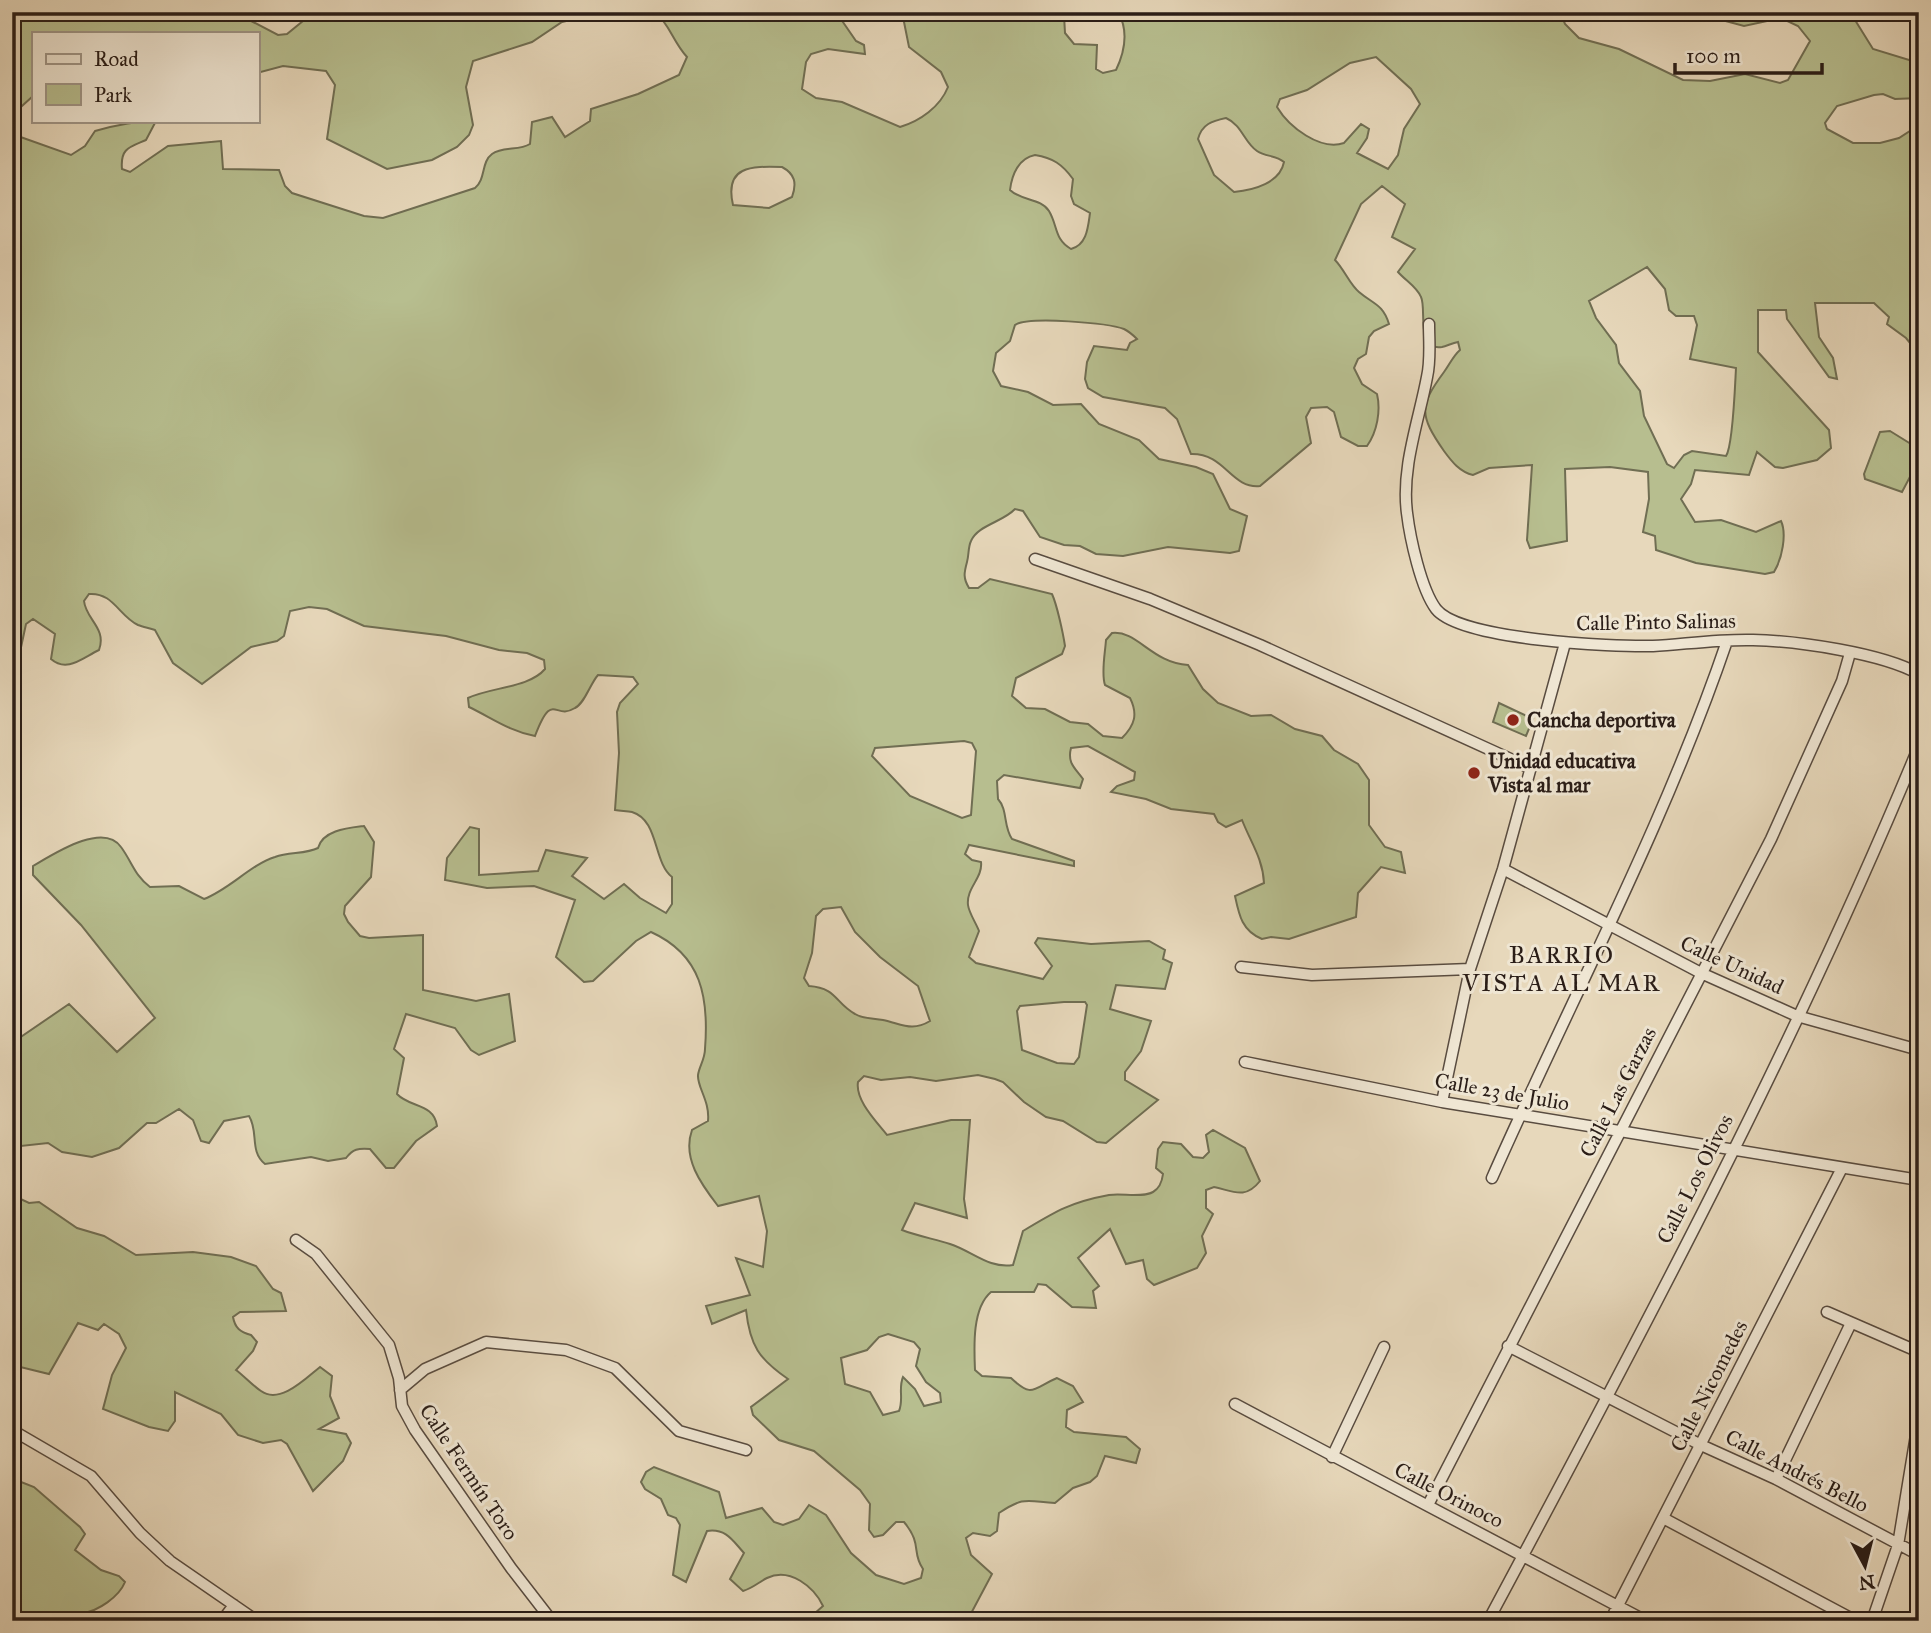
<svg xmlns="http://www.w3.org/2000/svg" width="1931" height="1633" viewBox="0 0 1931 1633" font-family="'IM FELL Great Primer',serif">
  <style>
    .green { fill: #b7be8f; stroke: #706e53; stroke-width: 2; fill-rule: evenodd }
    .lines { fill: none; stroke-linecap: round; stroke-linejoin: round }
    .minor-casing { stroke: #594c40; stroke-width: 13 }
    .minor { stroke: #efe6d3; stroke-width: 10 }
    .poi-dot { fill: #8f2418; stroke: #efe6d3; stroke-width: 2.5 }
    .labels { text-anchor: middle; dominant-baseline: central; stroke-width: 6; stroke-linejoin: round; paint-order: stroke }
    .street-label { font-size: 21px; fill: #2a1d17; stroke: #efe6d3 }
    .poi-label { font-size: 21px; font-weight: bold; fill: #2a1d17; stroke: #efe6d3; text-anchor: start }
    .quarter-label { font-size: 24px; letter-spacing: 2px; fill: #2a1d17; stroke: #efe6d3 }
  </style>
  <rect width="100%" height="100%" fill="#e7d8bb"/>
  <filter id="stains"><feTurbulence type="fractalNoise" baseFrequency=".00286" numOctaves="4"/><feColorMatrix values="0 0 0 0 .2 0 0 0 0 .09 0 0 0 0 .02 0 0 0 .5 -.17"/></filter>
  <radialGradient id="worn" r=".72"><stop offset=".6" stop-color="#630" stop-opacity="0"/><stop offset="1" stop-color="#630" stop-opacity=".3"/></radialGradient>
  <!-- green -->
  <path class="green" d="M12,12h222l44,23 9,-1 27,-22h291l-43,10 -30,20 -59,19 -7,26 7,38 -4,10 -12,12 -25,13 -45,9 -60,-30 8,-54 -9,-14 -43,-5 -26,7v-40h-224v63l-21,19z
    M655,12h181l20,29 8,4 1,9 -37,-5 -17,5 -5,8 -4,27 14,9 26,4 58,25c20,-6 40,-20 48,-40l-7,-15 -32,-25 -7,-35 138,3 47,-3 -23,3 1,18 9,11 23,1 -1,24 7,4 13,-3c9,-19 13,-39 2,-58h442l5,12 14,14 40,11 64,31 27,1 35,-7 35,9 8,-3 22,-39 -12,-15 -17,-8 -37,8 -52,-14h158l23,37 46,14v35l-24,1 -12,-5 -9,1 -37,11 -12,17 2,6 26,14h27l19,-5 20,-13v229l-13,-16 -19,-14 2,-7 -15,-14h-59l4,34 14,21 4,21 -8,-2 -42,-58 -1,-9h-28v42l71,78 2,18 -14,12 -34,8 -8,-1 -18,-15 -8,23 -54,-5 -4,14 -10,15 14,23 26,-2 35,12 25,-11c6,13 1,38 -7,51l-9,2 -69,-11 -40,-13 -1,-14 -12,-4 6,-33 -1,-27 -38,-5 -45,2 2,72 -37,7 -3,-8 5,-75 -43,3 -16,7c-13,-3 -21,-13 -29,-24 -25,-36 -25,-45 0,-79 6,-8 9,-16 16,-22l-2,-8c-6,1 -11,4 -16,5 -27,4 -15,-38 -21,-50 -4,-10 -15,-16 -23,-25l17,-23 -23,-12 13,-33 -23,-18 -21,18 -26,56c9,9 15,25 24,32 14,12 24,12 30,32l-15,7 -5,6 -3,17 -8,5 -4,9 8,16 15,10c4,17 0,38 -10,52h-9l-17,-9 -7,-25 -7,-5 -16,1 -5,9 5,26 -51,43c-29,3 -35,-33 -69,-32l-14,-35 -12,-11 -62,-11 -15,-9 -3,-9 2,-17 7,-16 33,4 3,-7 7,-4c-3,-3 -9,-8 -13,-10 -16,-6 -95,-13 -109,-4l-5,16 -14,12 -3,18 8,15 27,6 25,13 28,-1 18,20 40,16 20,19 37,8 17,7 17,35 17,7 -8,35 -9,2 -62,-6 -45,9 -27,-2 -16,-8 -16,-1 -24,-8 -17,-26 -8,-2c-12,13 -37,16 -44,32 -3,6 -2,14 -4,21 -3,11 -4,16 2,26h9l12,-9 62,15c5,11 11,39 13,52l-3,8 -46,24 -4,18 14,12 19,1 25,13 18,2 15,12 19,2c13,-13 16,-24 8,-40l-25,-13c-4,-12 0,-31 1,-45l6,-7c25,-3 40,30 76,32l15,24 15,14 33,13 20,-1 24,14 27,7 12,14 24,14 11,16v45l16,22 16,5 4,21 -24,-6 -23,26 -2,24 -67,22 -18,-2 -9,2c-20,-8 -23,-24 -27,-43l29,-13c-1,-24 -13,-40 -22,-63l-16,7 -8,-5 -4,-8 -43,-5 -25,-10 -35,-7 6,-6 17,-6 1,-8 -47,-26 -17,2c-4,15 4,20 12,31l-3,9 -76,-13 -7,6 1,18c10,11 5,27 14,40l62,22v5l-105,-21 -4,9 7,6 9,2c2,16 -15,26 -13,43 1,8 8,18 11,26l-10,26 7,6 67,16 9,-13 -17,-23 3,-5 53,6 58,-3 16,9 -2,9 9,4 -7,26 -49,-4 -6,24 41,12 -10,30 -16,21v8l33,20 -52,43 -9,-1 -34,-21 -17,-4 -22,-15 -21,-20 -8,-3 -17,-4 -42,6 -26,-4 -29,3 -17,-4 -6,6c-3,18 18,39 29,53l64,-15h19l-6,79 3,19 -52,-15 -13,27c16,6 32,9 48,14 22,7 39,25 63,21l10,-34c33,-20 48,-29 86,-36 13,-2 33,3 44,-3 7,-4 9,-10 10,-18l-7,-6 2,-19 5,-7 18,2 12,13 10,1 6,-6 -3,-17 7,-5 32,18 15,33c-15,19 -27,10 -46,6l-8,3v18l7,6 -11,22 4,17 -9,15 -43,17 -7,-6 -4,-19 -17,4 -16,-35 -32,29 21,28 -6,5 3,17 -24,-1 -26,-22 -8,-1 -4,8h-43c-19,16 -17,55 -16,78l7,6 29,2c22,21 22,10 46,0l16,8 10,16 -16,8 -1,17 8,5 52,5 14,12 -4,14 -31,-7 -8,20 -7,6 -17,6 -18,15c-29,-2 -30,-7 -56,10l-2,18 -7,5 -17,-3 -7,5 5,17 21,19 -25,47h-161l17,-15c-9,-19 -33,-39 -56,-28 -8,4 -14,10 -24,13l-13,-12 14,-26c-11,-12 -18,-25 -37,-22l-21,51 -13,-7 7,-50 -4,-7 -8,-3 -7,-16 -16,-10 -4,-7 5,-10 8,-5 65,25 7,26 36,-10 12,14 9,3 16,-6 10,-14 17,10 25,38 25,22 28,9 17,-6 2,-9c-12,-17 0,-24 -19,-47h-8l-13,13 -9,2 -5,-7 1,-26 -10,-14 -46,-39 -35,-11 -26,-25 -2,-8 37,-28c-29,-20 -38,-33 -42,-69l-34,14 -6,-18 44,-11 -14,-37 27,9 4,-36 -8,-35 -41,10c-17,-22 -36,-48 -26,-76l16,-9c2,-20 -11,-34 -10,-46 1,-8 7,-16 7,-26 4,-51 -3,-94 -54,-117l-15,9 -43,40 -9,1 -28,-25 19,-57 -41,-14 -47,2 -42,-8 2,-22 23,-31 9,2v46l59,-4 8,-21 41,8 -15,18 32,23 20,-15 16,14 26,15 6,-9v-27c-19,-15 -13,-57 -40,-65 -5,-1 -11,-1 -17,-2l4,-57 -2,-41 3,-9 18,-19 -5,-7 -35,-2c-8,9 -13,28 -23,33 -21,13 -22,-19 -40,28 -26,-5 -43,-18 -66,-29l-1,-9c23,-11 61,-10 77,-29l-1,-9 -17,-7 -28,-3 -53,-14 -82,-10 -37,-17 -18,-2 -19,4 -6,25 -7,5 -26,6 -49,37 -29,-21 -18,-33c-6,-2 -12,-3 -17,-5 -19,-9 -25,-33 -49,-31l-5,7c2,19 23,27 15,49 -17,8 -32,23 -48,9l4,-25 -22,-15 -7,5 -6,28 -8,11v-529l59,21 14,-9 10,-15c21,-6 40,-10 61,-10l-10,19c-16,7 -26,8 -24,29l8,3 38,-26 53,-5 2,28 56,1 6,16 7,7 72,23 19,2 92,-30c11,-9 6,-26 17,-34 11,-8 27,-3 38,-10l2,-22 20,-5 13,20 25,-16 1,-12 47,-15 41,-19 8,-18c-14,-15 -18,-34 -32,-45zM1376,57l35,32 9,15 -16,25 -6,26 -10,14 -31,-16 10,-15 2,-9 -8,-5 -17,19c-24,8 -55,-16 -67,-36l3,-8 27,-9 43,-27zM1226,118c16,7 18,24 31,33 9,6 19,4 27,11 -4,21 -30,28 -50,30l-20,-17 -16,-36c4,-15 14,-18 28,-21zM1035,155c18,3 27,9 38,24l-2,17 3,8 16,9c-2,14 -3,32 -19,36 -17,-10 -13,-23 -22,-38 -8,-13 -28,-10 -39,-21 2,-16 9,-32 25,-35zM782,167c13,7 15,16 10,30l-23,11 -36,-3c-9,-39 18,-39 49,-38zM1647,267l18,22 4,21 7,6h18l3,9 -7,34 46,9c-1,17 -3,78 -10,88l-34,-5 -8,4 -10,13 -7,-4 -23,-48 -4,-25 -21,-28 -3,-18 -20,-27 -7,-17zM964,741l8,2 4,8 -5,64 -9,3 -52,-22 -38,-40 3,-8zM841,907l14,25 25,25 38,29 12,35c-18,11 -28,3 -47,-1 -9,-2 -20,-1 -28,-6 -20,-11 -18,-26 -46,-28l-5,-8 8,-25 4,-37 7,-7zM1064,1002h21l2,3 -8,52 -5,7 -17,-1 -35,-13 -5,-39 3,-5zM888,1334l26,8 6,7 -4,17 10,16 14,11 1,9 -17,4 -9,-17 -12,-12c-5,12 1,22 -4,34l-16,4 -13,-23 -25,-8 -4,-26 26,-8 12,-13z
    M1890,431l29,18v23l-6,-1 -11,21 -37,-13 -1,-5 16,-42z
    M1499,703l34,16 -7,17 -33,-14z
    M364,826l10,16 -3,35 -26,29 -1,8 4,8 12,14 9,2 54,-3v55l53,11 33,-7 6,47 -36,14 -8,-5 -16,-22 -49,-14 -12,35 10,9 -7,36c13,14 37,9 40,32l-21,15 -22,27h-8l-16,-19c-12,-1 -17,0 -24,9l-18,3 -17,-4 -46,7c-16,-13 -6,-32 -16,-48l-25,5 -15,22 -8,-2 -8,-21 -14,-11 -23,14h-9l-28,25 -27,9 -30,-5 -14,-9 -36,4v-104l57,-39 48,48 38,-34 -74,-93 -48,-50v-9c19,-11 70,-45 88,-19 11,15 14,29 29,40l29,-1 25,13c26,-10 46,-34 71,-42 14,-5 31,-3 43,-9 5,-18 30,-20 46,-22z
    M12,1195l17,8 10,-1 38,26 27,8 32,19 57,-3 38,5 25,9 17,23 8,4 5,18 -46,1 -7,5c2,11 7,15 18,18l6,7 -4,9 -17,19c8,6 16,15 25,21 19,14 45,-13 59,-24l12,9 -2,20 9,22 -20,11 27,5 5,9 -8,18 -30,30 -26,-47 -6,-4 -18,3 -25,-8 -17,-21 -46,-22v29l-7,10 -19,-4 -46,-18 9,-34 14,-27 -7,-14 -15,-10 -6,6 -20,-7 -29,51 -37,-9z
    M16,1480l18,7 46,40 5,7 -10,16 26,20 18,6 6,6c-6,15 -27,29 -42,31 -6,1 -13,-1 -18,-1l-2,9h-51v-138z"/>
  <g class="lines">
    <defs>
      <path id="minor" d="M1429,324c0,17 2,36 -2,53 -8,43 -26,91 -20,136 3,25 14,76 29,96 24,31 177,38 217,37 33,-2 67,-7 100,-6 44,1 129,13 166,34
        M1035,559l115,40 110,46 268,122
        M1503,869l198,104 96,43 122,34
        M1241,967l71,8 158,-6
        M1245,1062l197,40 477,78
        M1442,1102l28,-133 33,-100 62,-226
        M1492,1178c79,-179 172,-352 235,-537
        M296,1240l20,14 73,91 10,33 3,28 13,24 96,138 41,53
        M1827,1312l92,40
        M1508,1346l193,99 75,34 143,76
        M400,1390l25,-21 61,-27 80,8 49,18 64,63 67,19
        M1235,1404l411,217
        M12,1430l79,46 49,57 30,28 87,60
        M1332,1457l52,-110
        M1776,1479l75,-156
        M1428,1505l343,-666 71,-158 8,-28
        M1663,1518l193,103
        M222,1621l12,-16
        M1488,1621c153,-286 307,-575 431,-875
        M1610,1621l232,-453
        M1872,1621l26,-76 21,-128"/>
    </defs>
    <!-- minor casing -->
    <use href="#minor" class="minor-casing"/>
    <!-- minor -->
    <use href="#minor" class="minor"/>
  </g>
  <!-- markers -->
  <g class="poi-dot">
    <circle cx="1513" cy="720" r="7"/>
    <circle cx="1474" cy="773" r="7"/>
  </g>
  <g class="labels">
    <!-- street labels -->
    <g class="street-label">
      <text transform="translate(1656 622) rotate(-1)">Calle Pinto Salinas</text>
      <text transform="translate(1732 965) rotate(25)">Calle Unidad</text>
      <text transform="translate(1502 1092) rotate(10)">Calle 23 de Julio</text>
      <text transform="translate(1618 1092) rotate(-63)">Calle Las Garzas</text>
      <text transform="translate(1695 1179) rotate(-63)">Calle Los Olivos</text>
      <text transform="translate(1709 1386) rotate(-63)">Calle Nicomedes</text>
      <text transform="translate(1797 1471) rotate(27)">Calle Andrés Bello</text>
      <text transform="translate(469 1472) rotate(56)">Calle Fermín Toro</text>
      <text transform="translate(1449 1495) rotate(27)">Calle Orinoco</text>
    </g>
    <!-- poi labels -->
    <g class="poi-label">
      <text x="1527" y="720">Cancha deportiva</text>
      <text x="1488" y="761">Unidad educativa<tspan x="1488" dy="24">Vista al mar</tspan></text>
    </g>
    <!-- quarter labels -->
    <g class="quarter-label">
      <text x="1562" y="955">BARRIO<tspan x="1562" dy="28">VISTA AL MAR</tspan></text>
    </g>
  </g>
  <!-- margin -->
  <rect width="1931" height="1633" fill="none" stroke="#e7d8bb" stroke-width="42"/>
  <rect x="14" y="14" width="1903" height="1605" fill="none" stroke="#2a1d17" stroke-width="3.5"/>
  <rect x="21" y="21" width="1889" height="1591" fill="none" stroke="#2a1d17" stroke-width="2"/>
  <!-- legend -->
  <rect x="32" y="32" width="228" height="91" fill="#efe6d3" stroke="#a09688" stroke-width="2"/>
  <rect x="46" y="54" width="35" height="10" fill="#efe6d3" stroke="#a09688" stroke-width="2"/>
  <text x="94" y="66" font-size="21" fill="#2a1d17">Road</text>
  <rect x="46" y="84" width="35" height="21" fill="#b7be8f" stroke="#a09688" stroke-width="2"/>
  <text x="94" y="102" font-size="21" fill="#2a1d17">Park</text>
  <!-- north arrow -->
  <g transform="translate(1865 1566) rotate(173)" stroke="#efe6d3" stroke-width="5" paint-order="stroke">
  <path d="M0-5L12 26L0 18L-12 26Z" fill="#2a1d17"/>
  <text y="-10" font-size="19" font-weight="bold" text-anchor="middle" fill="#2a1d17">N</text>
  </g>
  <!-- scale -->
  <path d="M1675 63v10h147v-10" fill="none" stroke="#2a1d17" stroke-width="3.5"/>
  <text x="1686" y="63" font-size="21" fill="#2a1d17" stroke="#efe6d3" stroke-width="5" paint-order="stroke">100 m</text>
  <rect width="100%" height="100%" filter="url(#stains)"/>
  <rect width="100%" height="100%" fill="url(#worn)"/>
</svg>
